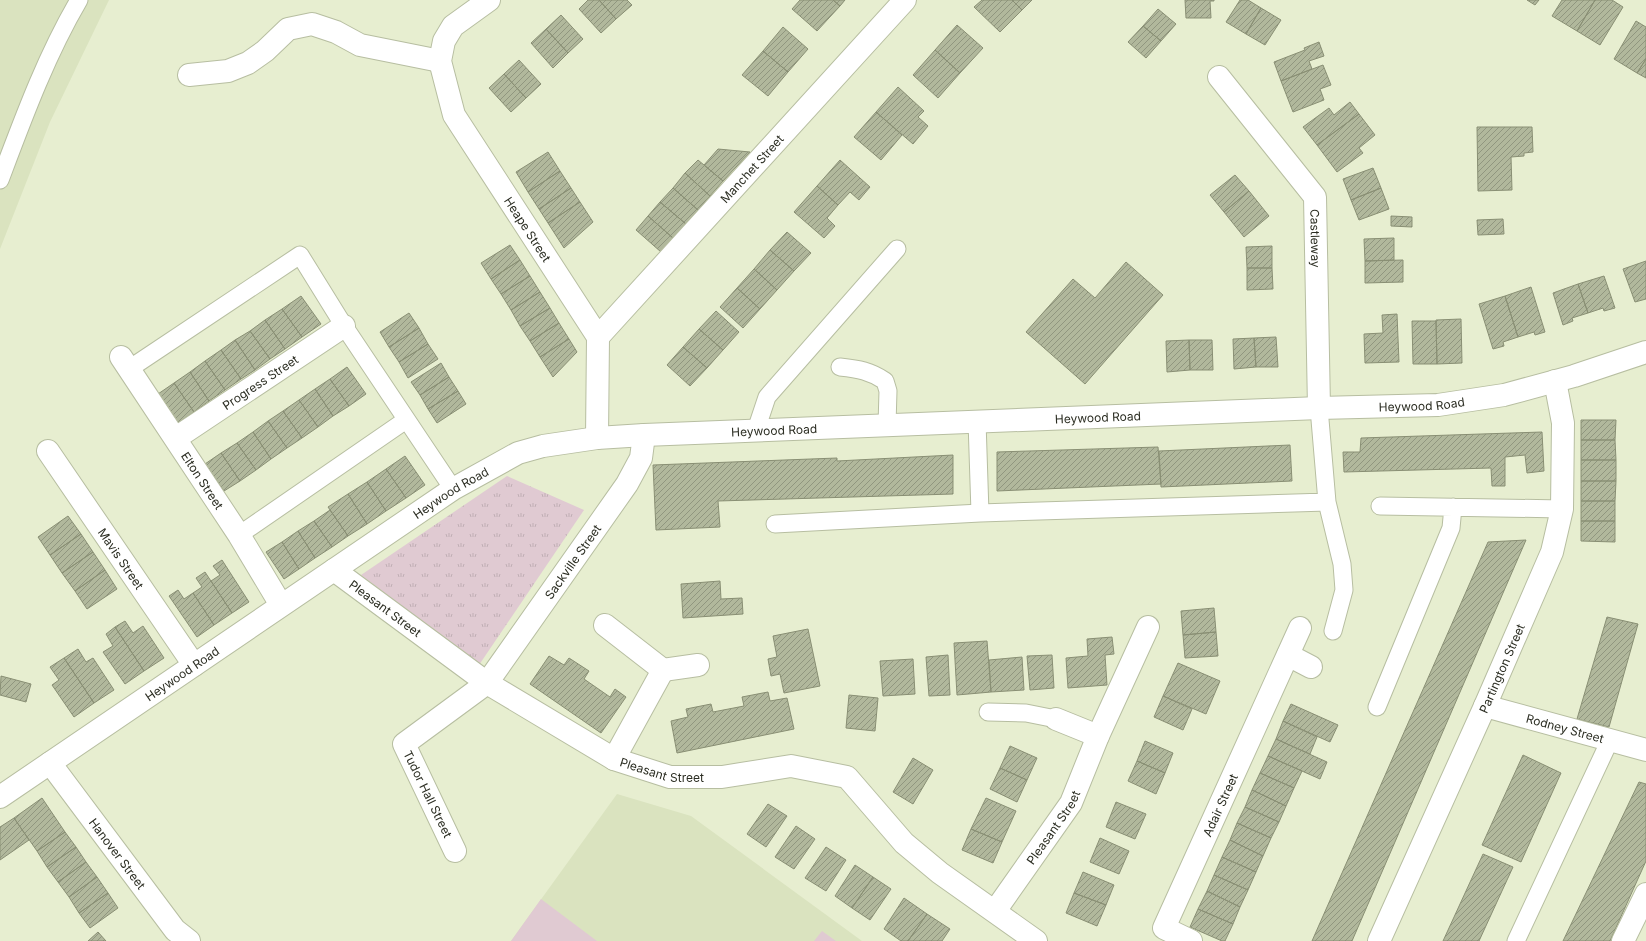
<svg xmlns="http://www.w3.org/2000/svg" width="1646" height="941" viewBox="0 0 1646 941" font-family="Inter,sans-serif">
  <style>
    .built { fill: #dae3bf }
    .grass { fill: #e0cad2 }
    .park { fill: url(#park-tufts) }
    .building { fill: url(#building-hatch); stroke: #898f74 }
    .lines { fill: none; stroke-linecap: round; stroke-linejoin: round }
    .service-casing { stroke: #b7bea1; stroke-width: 19 }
    .minor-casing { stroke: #b7bea1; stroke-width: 24 }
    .service { stroke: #fff; stroke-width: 17 }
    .minor { stroke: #fff; stroke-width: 22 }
    .labels { text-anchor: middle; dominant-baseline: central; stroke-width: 3.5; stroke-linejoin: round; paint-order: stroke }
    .street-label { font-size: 12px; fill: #2b2d22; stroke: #fff }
  </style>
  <defs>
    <pattern id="park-tufts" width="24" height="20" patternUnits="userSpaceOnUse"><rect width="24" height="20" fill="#e0cad2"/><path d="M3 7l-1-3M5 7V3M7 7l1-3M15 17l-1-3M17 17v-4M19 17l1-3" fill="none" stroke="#c0aeb4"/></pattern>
    <pattern id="building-hatch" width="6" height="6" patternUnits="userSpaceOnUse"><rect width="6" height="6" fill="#b1b89c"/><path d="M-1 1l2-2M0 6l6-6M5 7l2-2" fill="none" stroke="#90967f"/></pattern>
  </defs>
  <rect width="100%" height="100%" fill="#e7eed0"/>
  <!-- built -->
  <path class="built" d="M0,0h109l-59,122 -50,127z
    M617,794l74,22 171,125h-351z"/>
  <!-- grass -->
  <path class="grass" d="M541,899l56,42h-86z
    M822,931l14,10h-22z"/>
  <!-- park -->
  <path class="park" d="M507,476l77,34 -105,155 -118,-90z"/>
  <!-- building -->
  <path class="building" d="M588,0h11l17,19 -15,14 -22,-24z
    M599,0h28l5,5 -16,14z
    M800,0h33l7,6 -23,25 -25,-22z
    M833,0h12l-5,6z
    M982,0h30l10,10 -22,22 -26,-25z
    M1012,0h20l-10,10z
    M1185,0h29v1h-4l1,17h-25z
    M1240,0h8l13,8 -15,26 -20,-12z
    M1527,0h12l-4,5z
    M1562,0h33l-18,31 -25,-15z
    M1595,0h17l11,7 -23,38 -23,-14z
    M1261,8l20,12 -16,25 -19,-11z
    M1158,9l18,15 -15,17 -18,-15z
    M561,15l22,24 -15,14 -22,-24z
    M1636,21l10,6v32l-9,14 -23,-14z
    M957,25l26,23 -23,25 -25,-23z
    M1143,26l18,15 -15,17 -18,-16z
    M783,27l25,22 -20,23 -25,-21z
    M546,29l22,24 -15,15 -22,-25z
    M1319,42l5,14 -15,5 3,8 -31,12 -7,-19 31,-12 -1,-2z
    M935,50l25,23 -22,25 -25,-23z
    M763,51l25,21 -20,24 -26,-21z
    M1646,59v19l-9,-5z
    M519,60l22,24 -15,14 -22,-24z
    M1323,65l8,20 -11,4 4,11 -31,12 -12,-31z
    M504,74l22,24 -15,14 -22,-24z
    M898,87l26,24 -6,6 10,9 -15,18 -37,-32z
    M1350,102l9,12 -42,31 -14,-18 26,-19 5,7z
    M876,112l26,23 -21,25 -27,-23z
    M1359,114l16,21 -16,13 4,5 -26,19 -20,-27z
    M1477,127h55l1,25 -9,1v3l-13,1 1,33 -34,1z
    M718,149l32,3 -27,29 -19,-16z
    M548,152l12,19 -32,21 -12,-20z
    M698,160l25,21 -13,15 -25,-23z
    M840,160l30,27 -11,13 -9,-8 -12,13 -21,-19z
    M1373,168l8,20 -30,12 -8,-21z
    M560,171l11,17 -32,21 -11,-17z
    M685,173l25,23 -12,14 -25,-22z
    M1235,175l14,16 -25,21 -14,-17z
    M817,186l21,19 -11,13 8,8 -11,12 -30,-26z
    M571,188l9,14 -32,21 -9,-14z
    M673,188l25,22 -12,14 -26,-22z
    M1381,188l8,21 -30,11 -8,-20z
    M1249,191l20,25 -25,21 -20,-25z
    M580,202l13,20 -29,26 -16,-25z
    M660,202l26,22 -13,14 -25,-22z
    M648,216l25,22 -12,14 -25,-22z
    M1391,216l21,1v10l-21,-1z
    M1503,219l1,15 -26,1 -1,-15z
    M787,232l24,21 -17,18 -24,-21z
    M1394,238v22l-29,1 -1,-22z
    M510,245l10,15 -29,19 -10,-16z
    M1272,246v22h-25l-1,-21z
    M770,250l24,21 -17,19 -23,-21z
    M520,260l10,16 -29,18 -10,-15z
    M1403,260v22l-38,1v-22z
    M1646,261v38l-11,3 -12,-33z
    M1126,262l37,33 -78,89 -59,-52 47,-53 22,19z
    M1247,268h25l1,21 -26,1z
    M754,269l23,21 -17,19 -23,-21z
    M530,276l10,16 -29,18 -10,-16z
    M1604,276l11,32 -11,3 -1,-3 -15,5 -10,-29z
    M1578,284l10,29 -16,5 1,3 -10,4 -10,-32z
    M1531,287l14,45 -10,3 -1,-3 -16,5 -13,-41z
    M737,288l23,21 -17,19 -23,-21z
    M540,292l10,16 -30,18 -9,-16z
    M301,296l20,28 -19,13 -20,-28z
    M1505,296l13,41 -15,5 1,4 -11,3 -14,-45z
    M550,308l9,15 -29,18 -10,-15z
    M282,309l20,28 -17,12 -20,-29z
    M716,311l23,21 -16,18 -24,-21z
    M409,313l10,15 -30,19 -9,-15z
    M1397,314l2,48 -34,1 -1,-29 19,-1 -1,-18z
    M1461,319l1,44 -25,1 -1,-44z
    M265,320l20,29 -15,10 -20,-28z
    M1412,321h24l1,43h-24z
    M559,323l10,16 -29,18 -10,-16z
    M419,328l9,16 -29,18 -10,-15z
    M699,329l24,21 -16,18 -24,-21z
    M250,331l20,28 -15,11 -20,-30z
    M1276,337l2,30h-22l-2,-29z
    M1254,338l2,29 -22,2 -1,-30z
    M569,339l8,13 -24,25 -13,-20z
    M235,340l20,30 -14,9 -20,-29z
    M1189,340h23l1,30h-23z
    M1189,340l1,30 -23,2 -1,-31z
    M428,344l10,15 -30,19 -9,-16z
    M683,347l24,21 -17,18 -23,-21z
    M221,350l20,29 -16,11 -20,-29z
    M205,361l20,29 -16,11 -19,-29z
    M441,363l8,14 -29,18 -9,-13z
    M347,367l19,27 -17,12 -19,-27z
    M190,372l19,29 -15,11 -20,-29z
    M449,377l9,14 -30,18 -8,-14z
    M330,379l19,27 -16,10 -18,-27z
    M174,383l20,29 -16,11 -20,-29z
    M315,389l18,27 -15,11 -19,-27z
    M458,391l8,13 -29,19 -9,-14z
    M299,400l19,27 -16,11 -19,-27z
    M283,411l19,27 -15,10 -19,-27z
    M1581,420h35l-1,20h-34z
    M268,421l19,27 -16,11 -18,-27z
    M253,432l18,27 -15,11 -19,-27z
    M1542,432l2,39 -17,2 -2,-18 -20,2v29h-13l-1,-18 -147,4 -1,-20h17l1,-14z
    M1581,440h34l1,20h-35z
    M237,443l19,27 -16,11 -19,-28z
    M1290,445l2,36 -131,6 -2,-36z
    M1158,447l3,37 -164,7v-39z
    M221,453l19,28 -16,10 -19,-27z
    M953,455v39l-235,7 2,26 -64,3 -3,-65 184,-7v3z
    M405,456l20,29 -19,13 -20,-29z
    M1581,460h35v21h-35z
    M386,469l20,29 -20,13 -19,-29z
    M1581,481h35l-1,20h-34z
    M367,482l19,29 -19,13 -19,-30z
    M348,494l19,30 -19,12 -20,-29z
    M1581,501h34v20h-34z
    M330,510l18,26 -16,11 -18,-26z
    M68,516l13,18 -31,21 -12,-18z
    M314,521l18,26 -17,11 -17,-27z
    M1581,521h34v21l-34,-1z
    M298,531l17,27 -16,11 -17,-27z
    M81,534l12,18 -31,21 -12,-18z
    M1526,540l-174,401h-40l176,-399z
    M282,542l17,27 -15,10 -18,-27z
    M93,552l12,18 -30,21 -13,-18z
    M222,560l27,42 -17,11 -21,-32 9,-6 -7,-9z
    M105,570l12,19 -30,20 -12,-18z
    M205,572l27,41 -18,12 -21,-32 9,-6 -6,-9z
    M720,581l1,18 21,-1 1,16 -60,4 -2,-34z
    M178,590l6,9 9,-6 21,32 -17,12 -28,-41z
    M1214,608l2,24 -33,3 -2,-24z
    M1607,617l31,7 -29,103 -32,-8z
    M125,621l8,12 10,-7 21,32 -20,13 -29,-44z
    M115,627l29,44 -19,13 -22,-32 10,-6 -7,-12z
    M808,629l12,57 -36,7 -4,-19 -9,2 -3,-17 9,-2 -4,-21z
    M1216,632l2,24 -33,2 -2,-23z
    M1112,637l2,17 -9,1 2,30 -39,3 -2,-30 22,-2 -1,-17z
    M987,641l4,51 -34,3 -3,-52z
    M78,649l8,13 7,-4 21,32 -20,13 -30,-45z
    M948,655l2,40 -21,1 -3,-39z
    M1052,655l2,33 -24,2 -3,-34z
    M549,656l15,9 5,-7 20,13 -5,8 26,18 5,-8 11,8 -25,36 -71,-49z
    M1022,657l2,33 -33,2 -2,-32z
    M64,658l30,45 -20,14 -22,-32 7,-5 -9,-13z
    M913,659l2,35 -32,2 -3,-35z
    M1178,663l42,18 -14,33 -43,-18z
    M1,676l30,8 -5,18 -26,-7z
    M768,692l2,9 17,-3 7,31 -117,24 -6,-32 17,-4 -2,-8 25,-5 2,8 31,-6 -2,-9z
    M849,695l29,3 -3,33 -29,-3z
    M1163,696l29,13 -9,21 -29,-13z
    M1291,704l47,21 -8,17 -47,-21z
    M1283,721l34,16 -7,17 -34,-15z
    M1276,739l51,23 -7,17 -52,-23z
    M1145,741l28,12 -8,20 -28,-12z
    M1010,746l27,12 -10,22 -27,-12z
    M1523,755l38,18 -40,89 -39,-17z
    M1268,756l34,15 -8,17 -34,-15z
    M913,758l20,12 -20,34 -20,-12z
    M1137,761l28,12 -9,21 -28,-13z
    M1000,768l27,12 -10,22 -27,-13z
    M1260,773l34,15 -8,18 -34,-16z
    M1639,782l7,2v77l-36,80h-47z
    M1252,790l34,16 -7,16 -34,-15z
    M42,798l23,34 -28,19 -23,-33z
    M986,798l30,13 -14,31 -31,-13z
    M1116,802l30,12 -11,25 -29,-12z
    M768,804l19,12 -21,31 -19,-13z
    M1245,807l34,15 -8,16 -34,-15z
    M14,818l15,22 -29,20v-33z
    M1237,823l34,15 -8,18 -33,-16z
    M796,826l19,13 -21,30 -19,-12z
    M971,829l31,13 -9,21 -31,-13z
    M65,832l11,15 -29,20 -10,-16z
    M1100,838l29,13 -10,23 -29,-12z
    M1230,840l33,16 -7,16 -34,-15z
    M76,847l10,15 -28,20 -11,-15z
    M826,847l20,13 -20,31 -21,-13z
    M1483,854l30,13 -34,74h-36z
    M1222,857l34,15 -8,18 -34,-15z
    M86,862l11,15 -28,20 -11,-15z
    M855,865l18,12 -21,31 -17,-12z
    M1083,872l31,13 -8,20 -32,-12z
    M1214,875l34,15 -8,17 -33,-16z
    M97,877l11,16 -29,20 -10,-16z
    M873,877l18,12 -21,31 -18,-12z
    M1207,891l33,16 -7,17 -35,-15z
    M108,893l10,15 -28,20 -11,-15z
    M1074,893l32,12 -9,21 -31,-13z
    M904,898l23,16 -19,27h-7l-17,-12z
    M1198,909l35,15 -8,17h-3l-32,-14z
    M927,914l23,15 -8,12h-34z
    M98,932l8,9h-18z"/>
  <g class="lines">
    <defs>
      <path id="service" d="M0,180c23,-61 46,-124 79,-180
        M840,367c19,2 30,4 45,14l3,10 -1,34
        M129,369l171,-114 44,71 109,163
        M977,421l3,92
        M756,430l11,-33 130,-148
        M1327,502l15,62 2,26 -11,41
        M1380,506l182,3
        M775,524l205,-11 347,-11 -8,-94
        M239,535l167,-115
        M1377,707l74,-179 2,-21
        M988,712l38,1 30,6
        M1516,941l94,-201"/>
      <g id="minor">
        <path id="s1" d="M489,0l-36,26 -9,15 -4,20 14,54 144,222 -1,101"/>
        <path d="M189,75l39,-4 20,-8 17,-12 23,-22 24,-5 24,8 24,13 80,16"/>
        <path id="s2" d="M1219,77l96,120 4,211"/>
        <path id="s3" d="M598,337l307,-337"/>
        <path id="s4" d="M121,357l118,178 42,70"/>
        <path id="s5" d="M176,438l168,-112"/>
        <path id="s6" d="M48,451l146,214"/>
        <path id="s7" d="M334,570l153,113 127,76 56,18h52l69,-11 56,11 57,66 36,30 96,68"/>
        <path d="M605,625l58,45 -49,89"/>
        <path d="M1288,655l23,12"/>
        <path d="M663,670l35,-5"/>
        <path id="s8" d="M1485,706l161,44"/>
        <path d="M1056,719l42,17"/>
        <path id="s9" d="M50,763l125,167 14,11"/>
        <path id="s10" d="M0,797l453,-308 65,-36 25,-7 54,-8 47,-3 675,-27 119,-3 66,-10 70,-19 72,-24"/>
        <path id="s11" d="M455,851l-51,-107 83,-61 140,-199 14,-26 3,-23"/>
        <path id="s12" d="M995,911l76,-108 27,-67 50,-109"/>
        <path id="s13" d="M1191,941l-27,-13 136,-300"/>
        <path id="s14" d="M1379,941l106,-235 67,-154 10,-43 1,-86 -8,-42"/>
        <path d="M1623,941l23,-47"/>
      </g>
    </defs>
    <!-- service casing -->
    <use href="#service" class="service-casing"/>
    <!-- minor casing -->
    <use href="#minor" class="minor-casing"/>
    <!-- service -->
    <use href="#service" class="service"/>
    <!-- minor -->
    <use href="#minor" class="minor"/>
  </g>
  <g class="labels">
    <!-- street labels -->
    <g class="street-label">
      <text stroke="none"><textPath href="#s3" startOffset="228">Manchet Street</textPath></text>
      <text stroke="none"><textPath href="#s1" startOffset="274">Heape Street</textPath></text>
      <text stroke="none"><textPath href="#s2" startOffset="195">Castleway</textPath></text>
      <text stroke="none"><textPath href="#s5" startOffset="101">Progress Street</textPath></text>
      <text stroke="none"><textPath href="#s10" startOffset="1528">Heywood Road</textPath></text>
      <text stroke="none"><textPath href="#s10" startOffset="1204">Heywood Road</textPath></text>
      <text stroke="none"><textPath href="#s10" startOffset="880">Heywood Road</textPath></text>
      <text stroke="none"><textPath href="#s4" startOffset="148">Elton Street</textPath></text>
      <text stroke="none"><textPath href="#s10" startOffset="544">Heywood Road</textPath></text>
      <text stroke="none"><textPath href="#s6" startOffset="130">Mavis Street</textPath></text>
      <text stroke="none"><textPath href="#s11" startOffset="370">Sackville Street</textPath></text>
      <text stroke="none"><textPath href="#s7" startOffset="64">Pleasant Street</textPath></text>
      <text stroke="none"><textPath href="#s14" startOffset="299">Partington Street</textPath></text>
      <text stroke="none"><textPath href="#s10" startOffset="220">Heywood Road</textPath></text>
      <text stroke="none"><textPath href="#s8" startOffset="83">Rodney Street</textPath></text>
      <text stroke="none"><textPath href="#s7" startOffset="388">Pleasant Street</textPath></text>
      <text transform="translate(428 794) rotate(64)">Tudor Hall Street</text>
      <text stroke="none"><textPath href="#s13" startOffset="165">Adair Street</textPath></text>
      <text stroke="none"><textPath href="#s12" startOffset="102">Pleasant Street</textPath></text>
      <text stroke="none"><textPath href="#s9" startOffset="113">Hanover Street</textPath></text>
    </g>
  </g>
</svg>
